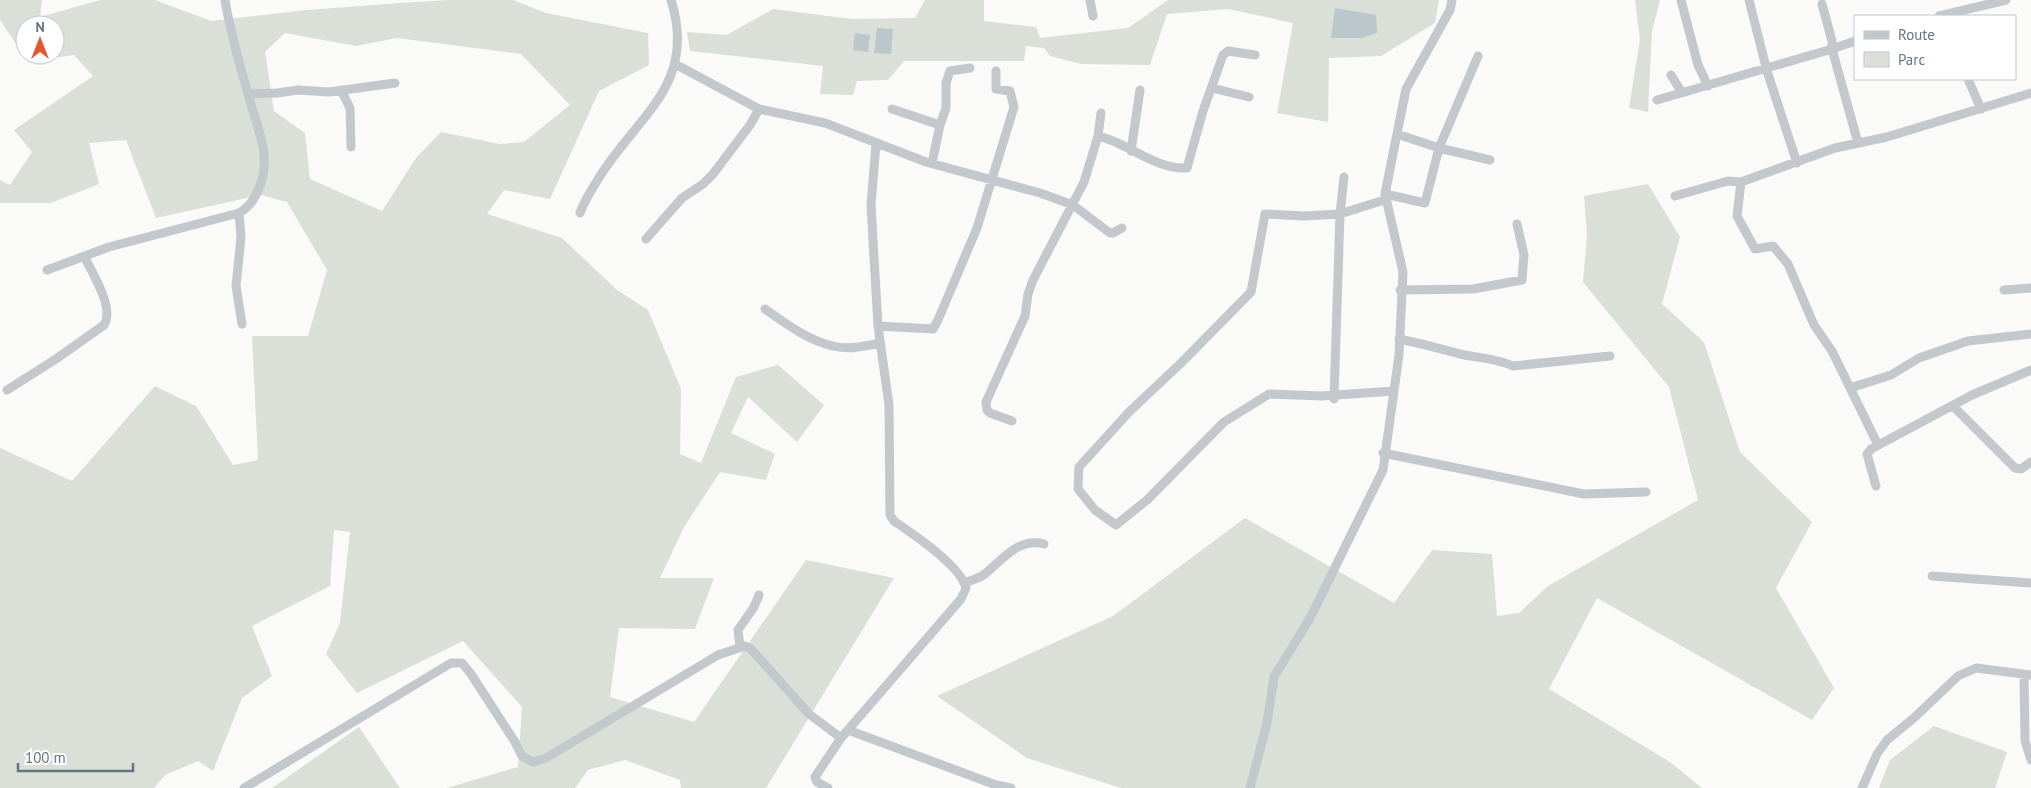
<svg xmlns="http://www.w3.org/2000/svg" width="2031" height="788" viewBox="0 0 2031 788" font-family="'PT Sans',sans-serif">
  <style>
    .green { fill: #dadfd7; fill-rule: evenodd }
    .water { fill: #bbc7cb }
    .lines { fill: none; stroke-linecap: round; stroke-linejoin: round }
    .minor { stroke: #c3c8cc; stroke-width: 9 }
  </style>
  <rect width="100%" height="100%" fill="#fafaf8"/>
  <!-- green -->
  <path class="green" d="M0,0h42l-2,17 60,-17h55l56,21 96,-11 93,-7 49,-3h64l33,13 102,20 1,32 -50,26 -49,108 -46,-9 -17,24 75,24 55,52 31,20 33,79 -1,65 21,9 35,-86 42,-12 46,40 -27,37 -49,-45 -17,36 44,21 -9,26 -46,-8 -36,55 -24,51h54l-19,51 -76,-1 -9,69 84,25 112,-162 88,18 -128,210h-85l-1,-8 -55,-20 -37,10 -13,18h-128l71,-21 4,-60 -59,-66 -106,52 -31,-39 14,-31 10,-91 -16,-2 -4,56 -78,40 20,50 -30,22 -29,73 -15,-10 -33,14 -11,13h-154v-340l72,33 83,-95 41,20 37,59 25,-5 -6,-124h56l19,-66 -40,-68 -26,-7 -105,23 -30,-78 -37,3 10,41 -48,19h-51v-23l10,5 22,-33 -18,-22 79,-54 -19,-21 -46,7 -28,-42zM25,25h30v30h-30zM285,33l71,13 41,-8 124,16 49,51 -46,37 -24,2 -59,-12 -25,26 -34,53 -72,-32 -5,-46 -31,-22 -9,-59z
    M925,0h59v21l52,6 4,11 88,-10 40,-28h271l-4,23 -54,33 -52,2 -1,64 -51,-9 16,-90 -65,-14 -61,5 -17,51 -69,-1 -31,-8 -6,-8 -18,-2 -2,15h-120l-16,19 -31,1 -4,14 -33,-1 3,-28 -133,-15 -3,-19 40,3 46,-26 79,10 63,-1z
    M1635,0h25l-8,31 -4,81 -19,-4 11,-69z
    M1648,184l32,53 -18,67 42,38 36,110 72,70 -36,66 58,100 -22,32 -215,-122 -48,91 121,73 32,26h-581l-94,-30 -90,-62 176,-80 132,-98 149,85 38,-53 60,4 5,62 22,-3 29,-27 150,-86 -29,-113 -86,-105 4,-47 -3,-39z
    M1934,726l73,26 -12,36h-116l11,-28z
    M359,727l41,61h-128z"/>
  <!-- water -->
  <path class="water" d="M1335,8l41,7 1,18 -15,5h-31z
    M877,28l16,1 -2,25 -17,-1z
    M855,33l15,2 -2,17 -15,-2z"/>
  <g class="lines">
    <!-- minor -->
    <path class="minor" d="M1090,0l3,16
      M1681,0l17,65 10,21
      M1749,0l18,71 30,92
      M1822,4l10,37v8l23,-8
      M1939,16l67,-16
      M1478,56l-39,92 51,12
      M675,64l84,45 66,14 101,39 114,31 33,12 37,28h3l9,-5
      M1671,75l11,18
      M1968,79l13,30
      M1212,88l37,9
      M341,90l9,18 1,39
      M248,94l29,-1 21,-3 31,2 66,-9
      M1657,100l175,-51 26,94
      M892,109l48,16
      M1098,136c29,6 57,34 89,32l16,-57 20,-56 5,-4 27,4
      M1131,151l9,-61
      M932,163l8,-38 6,-17v-25l4,-12 20,-3
      M1741,182l-4,34 18,33 18,-3 15,18 26,61 18,26 46,94
      M1385,194l40,9 14,-55 -42,-14
      M1675,196l53,-15 13,1 94,-34 52,-11 144,-44
      M1381,201l-41,13 -36,2 -39,-2 -14,78 -70,71 -52,49 -50,55 -1,22 17,21 21,15 31,-25 77,-78 45,-28 53,2 72,-5
      M239,213l2,24 -5,49 6,38
      M580,213c3,-9 9,-19 14,-27 37,-67 105,-97 77,-186
      M646,239l36,-41 21,-14 10,-10 37,-49 9,-16
      M47,270l62,-23 130,-34c18,-9 27,-38 25,-57 -1,-16 -7,-32 -12,-48 -10,-36 -21,-71 -27,-108
      M1400,290l73,-1 49,-9 2,-25 -7,-31
      M2004,290l27,-2
      M765,309c20,14 44,32 68,37 15,4 33,0 47,-3
      M878,326l55,3 5,-9 39,-92 37,-121 -4,-16 -14,-2v-18
      M1399,339c21,4 41,10 61,15 18,4 36,4 53,12l97,-10
      M1850,388l41,-13 28,-17 49,-17 63,-7
      M7,390l49,-31 48,-34c11,-17 -12,-52 -20,-69
      M1334,399l6,-185 4,-37
      M1953,406l62,62 6,1 10,-7
      M1012,421l-22,-8 -3,-3 -1,-8 39,-86 3,-22 5,-14 51,-98 14,-46 3,-23
      M1383,453l201,41 62,-2
      M1876,486l-9,-32 4,-5 101,-54 59,-25
      M1932,576l99,7
      M964,583c8,-3 17,-5 22,-10 17,-14 33,-36 58,-29
      M740,647l-2,-17 16,-23 5,-12
      M2024,675l1,66 6,19
      M848,730l148,55 15,3
      M244,788l207,-125h11l9,11 44,68 7,14 11,6 13,-4 172,-103 27,-9 6,3 58,65 32,24
      M828,788l-11,-6 -2,-5 26,-39 120,-139 5,-11c-5,-22 -53,-54 -72,-67l-4,-6 -1,-110 -11,-79 -7,-121 5,-61
      M1250,788l17,-65 7,-46 36,-59 73,-148 16,-115 4,-83 -18,-78 21,-105 44,-79 2,-10
      M1862,788l15,-34 10,-14 28,-23 43,-41 18,-8 55,7"/>
  </g>
  <!-- legend -->
  <rect x="1854" y="15" width="162" height="65" fill="#ffffff" stroke="#c1c8cd"/>
  <rect x="1864" y="31" width="25" height="8" fill="#c3c8cc" stroke="#c1c8cd"/>
  <text x="1898" y="40" font-size="15" fill="#657683">Route</text>
  <rect x="1864" y="52" width="25" height="15" fill="#dadfd7" stroke="#c1c8cd"/>
  <text x="1898" y="65" font-size="15" fill="#657683">Parc</text>
  <!-- north arrow -->
  <g transform="translate(40 40)"><circle r="24" fill="#ffffff" stroke="#c1c8cd"/>
  <path d="M0-4L9 19L0 12L-9 19Z" fill="#e4572e"/>
  <text y="-8" font-size="14" font-weight="bold" text-anchor="middle" fill="#657683">N</text>
  </g>
  <!-- scale -->
  <path d="M18 763v8h115v-8" fill="none" stroke="#657683" stroke-width="2.5"/>
  <text x="25" y="763" font-size="15" fill="#657683" stroke="#ffffff" stroke-width="4" paint-order="stroke">100 m</text>
</svg>
